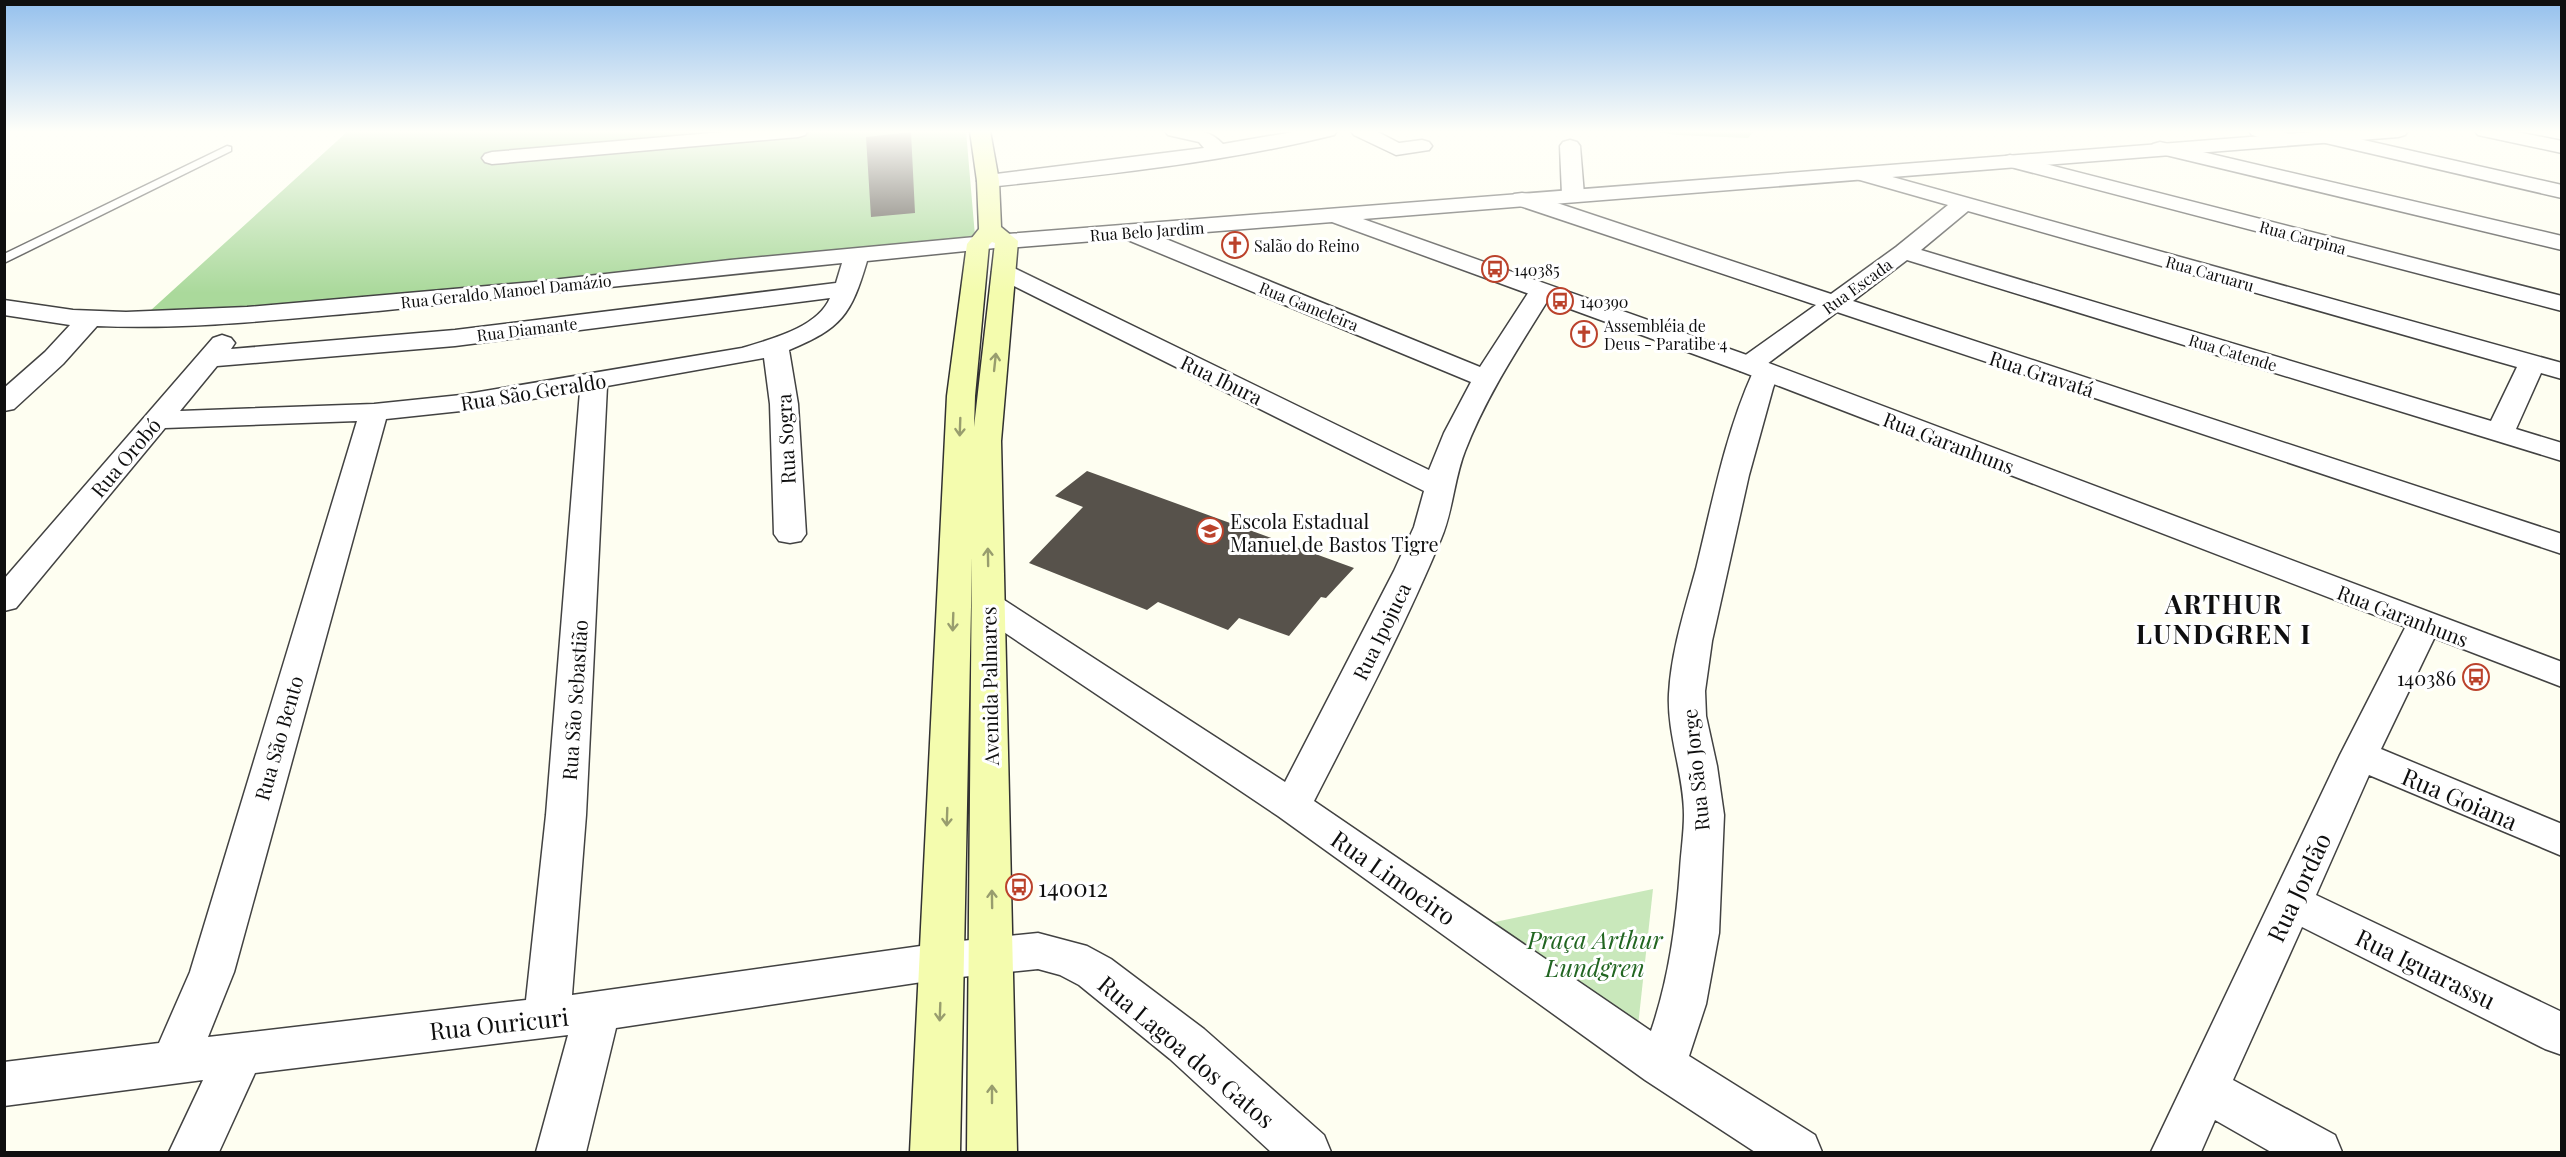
<svg xmlns="http://www.w3.org/2000/svg" width="2566" height="1157" viewBox="0 0 2566 1157" font-family="'Playfair Display',serif">
  <style>
    .green { fill: #c9e8bb }
    .forest { fill: #aad99b }
    .building { fill: #57524b }
    .lines { fill: none; stroke-linecap: round; stroke-linejoin: round }
    .service-casing { stroke: #424242; stroke-width: 3 }
    .minor-casing { stroke: #424242; stroke-width: 3 }
    .tertiary-casing { stroke: #424242; stroke-width: 3 }
    .secondary-casing { stroke: #313131; stroke-width: 3 }
    .service { fill: #fff; fill-rule: evenodd }
    .minor { fill: #fff; fill-rule: evenodd }
    .tertiary { fill: #fff; fill-rule: evenodd }
    .secondary { fill: #f4fcae; fill-rule: evenodd }
    .oneway { stroke: #989d6e }
    .labels { text-anchor: middle; dominant-baseline: central; stroke-width: 6; stroke-linejoin: round; paint-order: stroke }
    .far-street-label { font-size: 16px; fill: #0f0f0f; stroke: #fff }
    .far-poi-label { font-size: 16px; fill: #0f0f0f; stroke: #fff; text-anchor: start }
    .street-label { font-size: 20px; fill: #0f0f0f; stroke: #fff }
    .poi-label { font-size: 20px; fill: #0f0f0f; stroke: #fff; text-anchor: start }
    .near-street-label { font-size: 24px; fill: #0f0f0f; stroke: #fff }
    .near-poi-label { font-size: 24px; fill: #0f0f0f; stroke: #fff; text-anchor: start }
    .near-park-label { font-size: 24px; font-style: italic; fill: #216521; stroke: #fff }
    .district-label { font-size: 26px; font-weight: bold; letter-spacing: 1.5px; fill: #0f0f0f; stroke: #fff }
  </style>
  <rect width="100%" height="100%" fill="#fefef1"/>
  <!-- green -->
  <path class="green" d="M1653,889l-17,155 -165,-117z"/>
  <!-- forest -->
  <path class="forest" d="M348,131h618l9,105 -637,66 -188,9z
    M1651,131h103l-6,7 -71,-3z"/>
  <!-- building -->
  <path class="building" d="M911,132l4,81 -44,4 -5,-80z
    M1087,471l267,97 -28,30 -5,-1 -32,39 -50,-18 -11,12 -70,-28 -11,8 -118,-47 54,-56 -28,-11z"/>
  <g class="lines">
    <defs>
      <path id="service" d="M227,146l4,1v4l-227,112v-9z"/>
      <path id="minor" d="M734,131h74l-3,4 -7,2 -306,27 -7,-2 -3,-4 3,-4 7,-2z
        M1165,131c24,-1 41,-5 58,13l76,-13h38l-3,4c-113,28 -230,40 -346,52l-7,-2 -4,-4 4,-4 7,-2 216,-27 -5,-6 -31,-7z
        M1351,131h25l23,12 23,-3 7,2 3,4 -3,4 -33,5 -42,-20z
        M2249,131c13,-1 36,-4 44,7l-3,4 -7,2 -31,-9z
        M2324,131l238,54v13l-245,-57 -3,-4 3,-4z
        M2475,131h37l50,10v12l-84,-18z
        M1570,140l7,2 3,4 4,49 -3,5 -8,1 -8,-1 -3,-5 -2,-49 3,-4z
        M2160,142l402,94v14l-409,-98 -3,-4 3,-4z
        M2010,155l552,141v15l-559,-146 -3,-4 3,-4z
        M1860,168l702,195v16l-21,-6 -25,56 46,14v18l-655,-201 -54,41 709,233v20l-725,-242 -70,52 8,2 4,6 -6,16 -24,87 -37,166 -7,50 1,25 11,50 7,49 -5,118 -13,71 -17,52 126,79 7,17h-67l-110,-72 -367,-264 -301,-202 -5,-8 5,-8 12,-3 12,3 284,184 109,-211 20,-44 10,-36 -428,-214 -4,-5 4,-5 8,-2 8,2 417,203 15,-37 27,-51 -348,-144 -3,-5 3,-5 8,-2 8,2 341,139 52,-80 9,-2 9,2 3,5c-32,52 -66,102 -88,159 -11,28 -12,60 -24,88 -37,89 -83,176 -127,262l337,230c18,-53 25,-106 29,-161 1,-18 4,-37 4,-55 0,-41 -17,-80 -15,-121 2,-42 16,-85 27,-125 16,-65 29,-135 57,-197l-13,-1 -4,-6 4,-6 76,-54 -302,-101 -3,-5 3,-5 8,-1 8,1 301,100 65,-47 52,-42 -95,-27 -3,-4 3,-4zM1968,211l549,156 -26,54 -570,-171z
        M1007,234l8,2 3,5 -3,5 -148,15c-16,54 -25,67 -78,89l9,54 8,130 -5,7 -11,2 -11,-2 -5,-7 -4,-130 -6,-46 -157,28 -21,429 -14,180 370,-52 96,-10 49,13 24,13 93,70 120,106 7,17h-60l-101,-93 -91,-74 -19,-10 -22,-6 -96,10 -326,49 -30,124h-50l32,-117 -313,38 -36,79h-50l34,-72 -199,26v-44l155,-19 31,-71 167,-551 -192,7 -149,180 -12,3v-32l209,-241 9,-3 9,3 4,5 -4,6 224,-19 381,-47 6,-20c-155,15 -309,33 -464,48 -93,8 -187,19 -281,15l-34,38 -49,45 -10,2v-23l41,-36 25,-27 -66,-10v-15l69,10 53,2 121,-5 287,-25 196,-22zM830,298c-13,30 -59,41 -88,50l-281,47 -87,9 -194,7 37,-45 238,-20zM580,391l-34,424 -20,185 -318,37 26,-65 152,-553 75,-8z
        M2424,613l12,3 5,8 -60,125 181,75v32l-193,-81 -53,120 246,117v43l-17,-6 -243,-122 -69,153 102,55 7,17h-71l-56,-32 -14,32h-50l189,-397 67,-131 5,-8z"/>
      <path id="tertiary" d="M2326,131h82l-3,4 -7,2 -1035,82 395,140 804,303v25l-822,-316 -408,-149 -325,26 -8,-2 -3,-5 3,-5 8,-2z"/>
      <path id="secondary" d="M970,131h20l9,50 2,46 17,14 -17,200 16,711h-50l5,-595 -12,595h-50l37,-756 20,-152 12,-15 -2,-48zM992,242l3,1 -21,184 1,-31 14,-151z"/>
    </defs>
    <!-- service casing -->
    <use href="#service" class="service-casing"/>
    <!-- minor casing -->
    <use href="#minor" class="minor-casing"/>
    <!-- tertiary casing -->
    <use href="#tertiary" class="tertiary-casing"/>
    <!-- secondary casing -->
    <use href="#secondary" class="secondary-casing"/>
    <!-- service -->
    <use href="#service" class="service"/>
    <!-- minor -->
    <use href="#minor" class="minor"/>
    <!-- tertiary -->
    <use href="#tertiary" class="tertiary"/>
    <!-- secondary -->
    <use href="#secondary" class="secondary"/>
  </g>
  <!-- one-way arrows -->
  <defs><path id="oneway-shaft" d="M-6 0H5M1.5-3L5.5 0L1.5 3" fill="none" stroke-width="1.6" stroke-linecap="round" stroke-linejoin="round" transform="scale(1.5)"/></defs>
  <g class="oneway">
    <use href="#oneway-shaft" transform="translate(995 362) rotate(-84)"/>
    <use href="#oneway-shaft" transform="translate(960 427) rotate(92)"/>
    <use href="#oneway-shaft" transform="translate(988 557) rotate(-91)"/>
    <use href="#oneway-shaft" transform="translate(953 622) rotate(92)"/>
    <use href="#oneway-shaft" transform="translate(947 817) rotate(92)"/>
    <use href="#oneway-shaft" transform="translate(992 899) rotate(-91)"/>
    <use href="#oneway-shaft" transform="translate(940 1012) rotate(92)"/>
    <use href="#oneway-shaft" transform="translate(992 1094) rotate(-90)"/>
  </g>
  <!-- sky -->
  <linearGradient id="sky" x2="0" y2="1"><stop stop-color="#94c0ed"/><stop offset="0.45" stop-color="#fffff9"/><stop offset="1" stop-color="#fffff9" stop-opacity="0"/></linearGradient>
  <rect width="2566" height="293" fill="url(#sky)"/>
  <!-- icons -->
  <defs>
    <symbol id="church-ring" viewBox="-11 -11 22 22"><circle r="9.5" fill="#fff" stroke="#bb422b" stroke-width="1.5"/><path d="M-1.2-6h2.4v3.5h3.3v2.4h-3.3V6h-2.4V-.1h-3.3v-2.4h3.3Z" fill="#bb422b"/></symbol>
    <symbol id="bus-ring" viewBox="-11 -11 22 22"><circle r="9.5" fill="#fff" stroke="#bb422b" stroke-width="1.5"/><path d="M-5-6H5V4H4V6H2V4H-2V6H-4V4H-5ZM-3.5-4V0h7V-4ZM-3.5 1.2v1.5H-2V1.2ZM2 1.2v1.5H3.5V1.2Z" fill="#bb422b"/></symbol>
    <symbol id="school-ring" viewBox="-11 -11 22 22"><circle r="9.5" fill="#fff" stroke="#bb422b" stroke-width="1.5"/><path d="M0-5L7-2L0 1L-7-2ZM-4 1L0 2.5L4 1V4Q0 6-4 4Z" fill="#bb422b"/></symbol>
  </defs>
  <g fill-rule="evenodd">
    <use href="#church-ring" x="1220" y="230" width="30" height="30"/>
    <use href="#bus-ring" x="1480" y="254" width="30" height="30"/>
    <use href="#bus-ring" x="1545" y="286" width="30" height="30"/>
    <use href="#church-ring" x="1569" y="319" width="30" height="30"/>
    <use href="#school-ring" x="1195" y="516" width="30" height="30"/>
    <use href="#bus-ring" x="2461" y="662" width="30" height="30"/>
    <use href="#bus-ring" x="1004" y="872" width="30" height="30"/>
  </g>
  <g class="labels">
    <!-- far-street labels -->
    <g class="far-street-label">
      <text transform="translate(1147 231) rotate(-4)">Rua Belo Jardim</text>
      <text transform="translate(2303 237) rotate(15)">Rua Carpina</text>
      <text transform="translate(2210 273) rotate(16)">Rua Caruaru</text>
      <text transform="translate(1857 286) rotate(-36)">Rua Escada</text>
      <text transform="translate(506 291) rotate(-6)">Rua Geraldo Manoel Damázio</text>
      <text transform="translate(1309 306) rotate(22)">Rua Gameleira</text>
      <text transform="translate(527 329) rotate(-7)">Rua Diamante</text>
      <text transform="translate(2233 352) rotate(17)">Rua Catende</text>
    </g>
    <!-- far-poi labels -->
    <g class="far-poi-label">
      <text x="1254" y="245">Salão do Reino</text>
      <text x="1514" y="269">140385</text>
      <text x="1580" y="301">140390</text>
      <text x="1604" y="325">Assembléia de<tspan x="1604" dy="18">Deus - Paratibe 4</tspan></text>
    </g>
    <!-- street labels -->
    <g class="street-label">
      <text transform="translate(2042 373) rotate(18)">Rua Gravatá</text>
      <text transform="translate(1222 379) rotate(26)">Rua Ibura</text>
      <text transform="translate(533 391) rotate(-9)">Rua São Geraldo</text>
      <text transform="translate(785 439) rotate(-93)">Rua Sogra</text>
      <text transform="translate(1949 442) rotate(21)">Rua Garanhuns</text>
      <text transform="translate(125 457) rotate(-50)">Rua Orobó</text>
      <text transform="translate(2403 615) rotate(21)">Rua Garanhuns</text>
      <text transform="translate(1381 631) rotate(-64)">Rua Ipojuca</text>
      <text transform="translate(989 686) rotate(-91)">Avenida Palmares</text>
      <text transform="translate(574 700) rotate(-86)">Rua São Sebastião</text>
      <text transform="translate(278 738) rotate(-74)">Rua São Bento</text>
      <text transform="translate(1695 770) rotate(-96)">Rua São Jorge</text>
    </g>
    <!-- poi labels -->
    <g class="poi-label">
      <text x="1230" y="520">Escola Estadual<tspan x="1230" dy="23">Manuel de Bastos Tigre</tspan></text>
      <text x="2456" y="677" text-anchor="end">140386</text>
    </g>
    <!-- near-street labels -->
    <g class="near-street-label">
      <text transform="translate(2460 798) rotate(23)">Rua Goiana</text>
      <text transform="translate(1394 877) rotate(35)">Rua Limoeiro</text>
      <text transform="translate(2298 887) rotate(-65)">Rua Jordão</text>
      <text transform="translate(2426 968) rotate(26)">Rua Iguarassu</text>
      <text transform="translate(499 1023) rotate(-6)">Rua Ouricuri</text>
      <text transform="translate(1187 1051) rotate(40)">Rua Lagoa dos Gatos</text>
    </g>
    <!-- near-poi labels -->
    <g class="near-poi-label">
      <text x="1038" y="887">140012</text>
    </g>
    <!-- near-park labels -->
    <g class="near-park-label">
      <text x="1595" y="939">Praça Arthur<tspan x="1595" dy="28">Lundgren</tspan></text>
    </g>
    <!-- district labels -->
    <g class="district-label">
      <text x="2224" y="603">ARTHUR<tspan x="2224" dy="30">LUNDGREN I</tspan></text>
    </g>
  </g>
  <!-- border -->
  <rect width="2566" height="1157" fill="none" stroke="#0f0f0f" stroke-width="12"/>
</svg>
